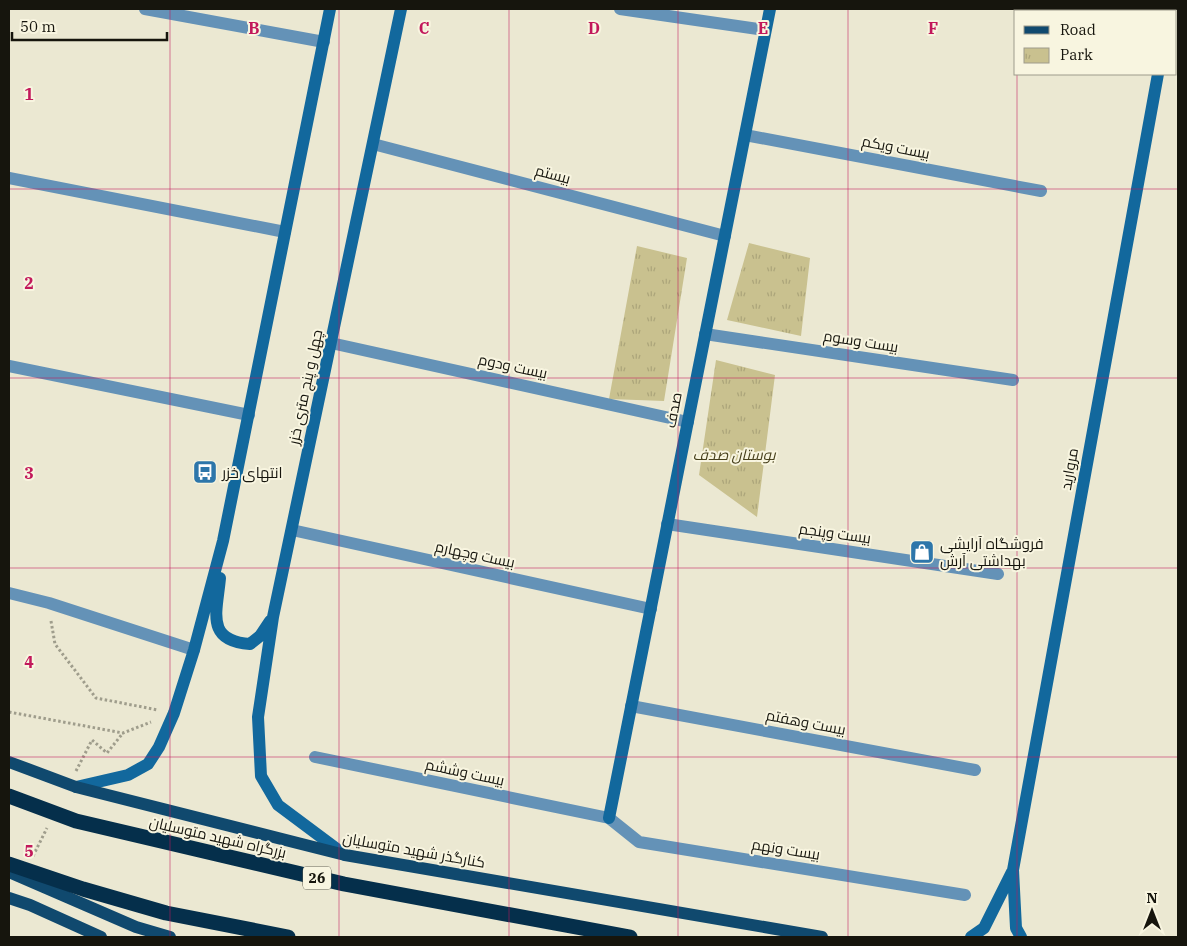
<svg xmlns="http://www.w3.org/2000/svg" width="1187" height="946" viewBox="0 0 1187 946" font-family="'IBM Plex Serif',Cairo,serif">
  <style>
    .park { fill: url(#park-tufts) }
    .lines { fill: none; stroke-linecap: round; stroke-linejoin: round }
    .path { stroke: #9f9d8c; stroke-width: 3; stroke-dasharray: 2.5 2.5; stroke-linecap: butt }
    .street { stroke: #6492b7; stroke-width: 12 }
    .secondary { stroke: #12689d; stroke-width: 12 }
    .primary { stroke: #10496e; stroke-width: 12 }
    .highway { stroke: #052f4b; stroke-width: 15 }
    .grid { fill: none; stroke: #c2185b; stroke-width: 1; stroke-opacity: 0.55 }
    .labels { text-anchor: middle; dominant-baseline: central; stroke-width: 4; stroke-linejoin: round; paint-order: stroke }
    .shield { fill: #f8f5e0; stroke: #5a584c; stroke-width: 1 }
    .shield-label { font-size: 14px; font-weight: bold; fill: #16150d }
    .street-label { font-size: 15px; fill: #16150d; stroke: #f8f5e0 }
    .park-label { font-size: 15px; font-style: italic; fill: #47401c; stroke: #f8f5e0 }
    .poi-label { font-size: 15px; fill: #16150d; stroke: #f8f5e0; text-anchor: start }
    .grid-label { font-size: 16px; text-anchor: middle; font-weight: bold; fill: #c2185b; stroke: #f8f5e0; stroke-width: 4; stroke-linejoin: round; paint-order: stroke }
  </style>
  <defs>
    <pattern id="park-tufts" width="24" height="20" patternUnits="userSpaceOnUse" patternTransform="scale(1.25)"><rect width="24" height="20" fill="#c9c18f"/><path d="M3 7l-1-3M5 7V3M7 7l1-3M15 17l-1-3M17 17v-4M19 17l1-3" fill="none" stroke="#aca57a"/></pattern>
  </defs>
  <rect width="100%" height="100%" fill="#ebe8d2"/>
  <!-- park -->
  <path class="park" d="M749,243l61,15 -9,78 -74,-16z
    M637,246l50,12 -23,143 -55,-2z
    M716,360l59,15 -18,142 -58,-42z"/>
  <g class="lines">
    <!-- path -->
    <path class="path" d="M51,621l4,23 41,54 62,12
      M9,712l114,21 28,-11
      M76,771l16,-31 15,13 16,-20
      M33,856l14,-28"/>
    <!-- street -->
    <path class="street" d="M145,9l179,33
      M620,9l145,21
      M745,135l296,56
      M373,144l352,92
      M9,178l276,54
      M705,334l308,46
      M331,343l357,79
      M9,366l240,49
      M667,524l331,50
      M292,530l359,79
      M9,593l40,10 145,47
      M631,706l344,64
      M315,757l294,61 30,24 326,53"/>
    <!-- secondary -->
    <path class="secondary" d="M1169,11l1,-2
      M220,578c-3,34 -15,63 30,66l10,-8 10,-15
      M76,787l52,-12 20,-11 11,-17 15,-34 20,-63 29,-109 107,-532
      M609,818l161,-809
      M345,855l-67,-50 -17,-29 -3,-59 15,-100 128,-608
      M971,937l13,-9 28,-56
      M1021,937l-5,-9 -3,-58 145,-796"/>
    <!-- primary -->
    <path class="primary" d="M9,762l67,25 269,68 477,82
      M9,872l127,55 34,10
      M9,898l21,7 71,32"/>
    <!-- highway -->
    <path class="highway" d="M9,796l67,25 268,63 286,53
      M9,864l74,25 83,24 122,24"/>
  </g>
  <!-- grid -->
  <path class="grid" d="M170,9v928M339,9v928M509,9v928M678,9v928M848,9v928M1017,9v2M1017,74v863M9,189h1169M9,378h1169M9,568h1169M9,757h1169"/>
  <!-- icons -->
  <defs>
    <symbol id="bus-square" viewBox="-11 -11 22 22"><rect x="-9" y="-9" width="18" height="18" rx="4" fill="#2d76aa" stroke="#f8f5e0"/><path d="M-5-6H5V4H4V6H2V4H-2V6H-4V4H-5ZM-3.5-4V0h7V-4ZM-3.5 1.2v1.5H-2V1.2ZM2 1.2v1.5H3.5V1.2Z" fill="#fff"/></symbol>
    <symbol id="shop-square" viewBox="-11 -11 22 22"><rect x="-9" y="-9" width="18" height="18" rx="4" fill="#2d76aa" stroke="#f8f5e0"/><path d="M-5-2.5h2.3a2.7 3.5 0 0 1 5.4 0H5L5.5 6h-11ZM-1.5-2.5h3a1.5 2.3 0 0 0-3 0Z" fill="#fff"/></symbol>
  </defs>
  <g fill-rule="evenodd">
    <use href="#bus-square" x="191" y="458" width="28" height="28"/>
    <use href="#shop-square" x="908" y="538" width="28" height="28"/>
  </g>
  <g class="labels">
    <!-- shield labels -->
    <rect class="shield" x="303" y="866.5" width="28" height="23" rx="4"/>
    <g class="shield-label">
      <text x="317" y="878">26</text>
    </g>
    <!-- street labels -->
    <g class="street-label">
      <text transform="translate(896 147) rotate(11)">بیست ویکم</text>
      <text transform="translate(553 174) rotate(15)">بیستم</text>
      <text transform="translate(861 341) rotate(9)">بیست وسوم</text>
      <text transform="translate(513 366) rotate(12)">بیست ودوم</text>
      <text transform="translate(305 387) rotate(-78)">چهل و پنج متری خزر</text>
      <text transform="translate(673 410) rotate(-79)">صدف</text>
      <text transform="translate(1069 469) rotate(-80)">مروارید</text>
      <text transform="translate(835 533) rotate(8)">بیست وپنجم</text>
      <text transform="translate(475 554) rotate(12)">بیست وچهارم</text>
      <text transform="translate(806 722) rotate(11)">بیست وهفتم</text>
      <text transform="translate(465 772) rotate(12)">بیست وششم</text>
      <text transform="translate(218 837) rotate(13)">بزرگراه شهید متوسلیان</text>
      <text transform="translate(786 849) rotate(9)">بیست ونهم</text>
      <text transform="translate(414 850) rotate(10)">کنارگذر شهید متوسلیان</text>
    </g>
    <!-- park labels -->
    <g class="park-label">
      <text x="734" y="454">بوستان صدف</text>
    </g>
    <!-- poi labels -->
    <g class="poi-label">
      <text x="222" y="472">انتهای خزر</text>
      <text x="940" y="543">فروشگاه آرایشی<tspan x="940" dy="17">بهداشتی آرش</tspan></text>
    </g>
  </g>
  <g class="grid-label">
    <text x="254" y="34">B</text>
    <text x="424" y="34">C</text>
    <text x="594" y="34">D</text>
    <text x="763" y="34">E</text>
    <text x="933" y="34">F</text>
    <text x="29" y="100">1</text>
    <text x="29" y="289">2</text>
    <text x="29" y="479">3</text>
    <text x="29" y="668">4</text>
    <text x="29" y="857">5</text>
  </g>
  <!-- border -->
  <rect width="1187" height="946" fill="none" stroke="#16150d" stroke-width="20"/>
  <!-- legend -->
  <rect x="1014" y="10" width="162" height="65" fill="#f8f5e0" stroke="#9e9b8c"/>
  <rect x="1024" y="26" width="25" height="8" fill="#10496e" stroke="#9e9b8c"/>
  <text x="1060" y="35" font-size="15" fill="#16150d">Road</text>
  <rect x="1024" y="48" width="25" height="15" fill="url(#park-tufts)" stroke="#9e9b8c"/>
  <text x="1060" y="60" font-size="15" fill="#16150d">Park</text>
  <!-- north arrow -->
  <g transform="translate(1152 911)" stroke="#f8f5e0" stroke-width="4" paint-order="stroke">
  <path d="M0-4L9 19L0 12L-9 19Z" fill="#16150d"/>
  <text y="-8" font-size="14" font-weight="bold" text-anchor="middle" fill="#16150d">N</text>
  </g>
  <!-- scale -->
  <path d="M12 32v8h155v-8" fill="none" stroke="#16150d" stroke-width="2.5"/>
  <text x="20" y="32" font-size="15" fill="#16150d" stroke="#f8f5e0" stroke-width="4" paint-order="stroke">50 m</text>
</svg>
